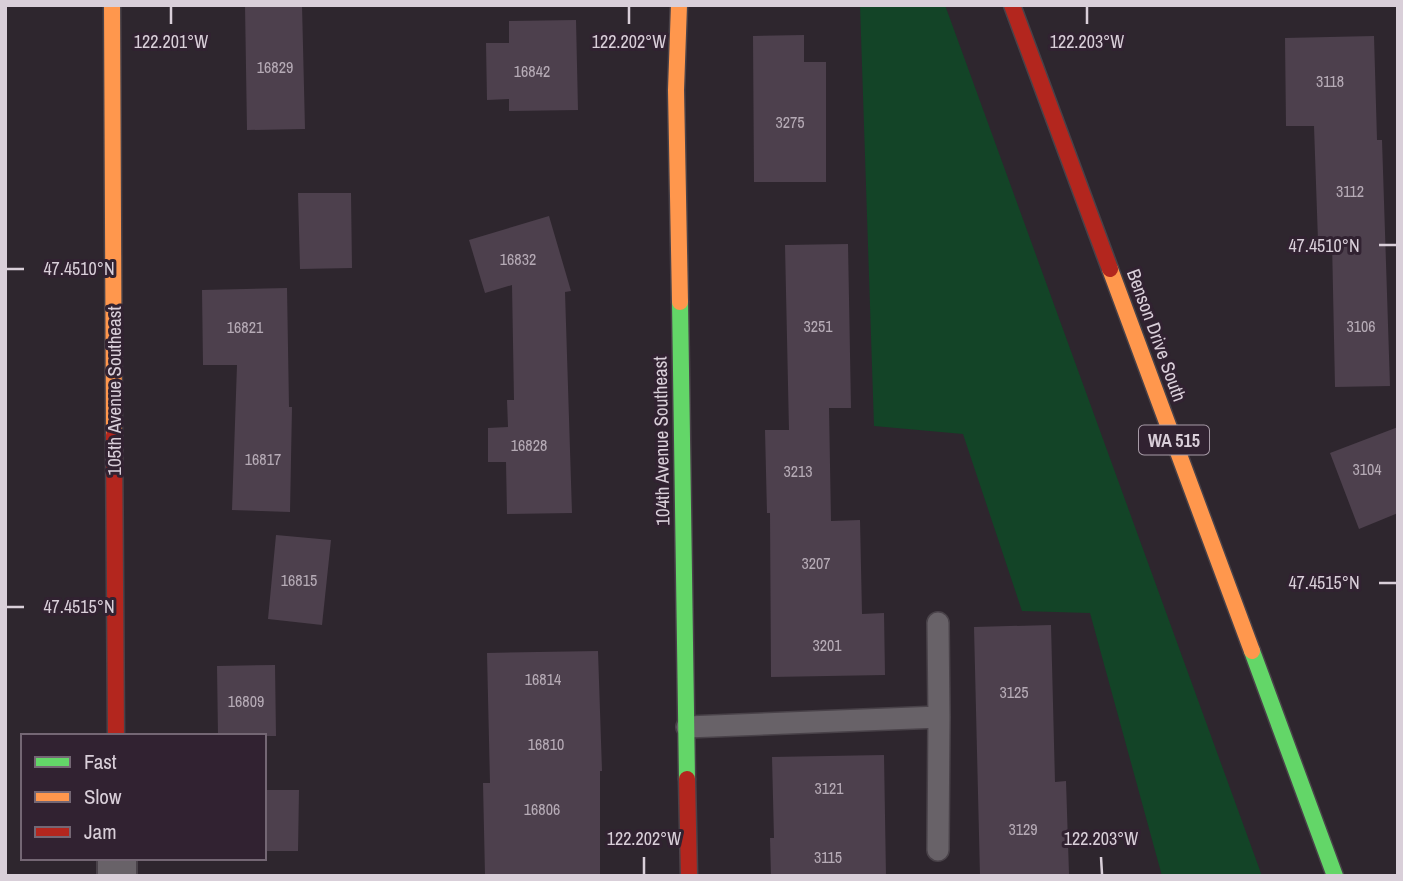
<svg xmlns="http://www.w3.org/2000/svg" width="1403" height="881" viewBox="0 0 1403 881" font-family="'Archivo Narrow',sans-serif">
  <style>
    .green { fill: #134427 }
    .building { fill: #4d404d }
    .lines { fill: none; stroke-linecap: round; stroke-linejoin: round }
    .lane-casing { stroke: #494249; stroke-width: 24 }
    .street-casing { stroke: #494249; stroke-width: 42 }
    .fast-casing { stroke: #494249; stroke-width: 19 }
    .slow-casing { stroke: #494249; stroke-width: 19 }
    .jam-casing { stroke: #494249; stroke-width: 19 }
    .lane { stroke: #686268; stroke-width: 21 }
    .street { stroke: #686268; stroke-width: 38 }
    .fast { stroke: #63d668; stroke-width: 16 }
    .slow { stroke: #ff974d; stroke-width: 16 }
    .jam { stroke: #b3261e; stroke-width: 16 }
    .ticks { fill: none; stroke: #d9cfd9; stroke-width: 2.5 }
    .labels { text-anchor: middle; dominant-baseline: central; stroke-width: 6; stroke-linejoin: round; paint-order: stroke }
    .number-label { font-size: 16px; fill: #b6abb6 }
    .shield { fill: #312231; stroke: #a79ba7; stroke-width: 2 }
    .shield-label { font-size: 18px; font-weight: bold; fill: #d9cfd9 }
    .street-label { font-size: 19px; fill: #d9cfd9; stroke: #312231 }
    .ticks-label { font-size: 18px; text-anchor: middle; fill: #d9cfd9; stroke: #312231; stroke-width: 6; stroke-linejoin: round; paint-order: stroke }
  </style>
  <rect width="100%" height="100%" fill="#2e262e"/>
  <!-- green -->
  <path class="green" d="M860,5h85l317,871h-100l-72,-263 -68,-2 -59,-177 -89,-8z"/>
  <!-- building -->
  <path class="building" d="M245,5h57l3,124 -58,1z
    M576,20l2,90 -69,1v-12l-22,1 -1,-57h23v-22z
    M804,35v27h22v120h-72l-1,-146z
    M1374,36l3,104h5l8,246 -55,1 -3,-146h-14l-4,-115h-28l-1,-88z
    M298,193h53l1,75 -52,1z
    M549,216l22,75 -6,1 7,221 -65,1 -1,-52h-18v-34l20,-1 -1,-27h7l-2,-115 -27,8 -16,-53z
    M848,244l3,164h-22l2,113 29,-1 2,94 22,-1 1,62 -114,2 -1,-164h-3l-2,-83h24l-4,-185z
    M287,288l2,119h3l-2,105 -58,-2 5,-145h-34l-1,-75z
    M1398,427v86l-39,16 -29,-76z
    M276,535l55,5 -9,85 -54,-6z
    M1051,625l4,157 11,-1 3,93 -89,2 -6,-249z
    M598,651l4,120h-2v105h-115l-2,-93h7l-3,-130z
    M275,665l1,71h-58l-1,-70z
    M884,755l2,121h-115l-1,-38h4l-2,-81z
    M264,790h35l-1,61h-34z"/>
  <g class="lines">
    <defs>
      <path id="lane" d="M687,727l252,-10 -1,-94
        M938,850l1,-133"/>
      <path id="street" d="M117,858v18"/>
      <path id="fast" d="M680,302l7,477
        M1252,651l83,225"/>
      <path id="slow" d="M112,5l2,430
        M679,5l-3,85 4,212
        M1110,269l142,382"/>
      <path id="jam" d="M1012,5l98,264
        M114,435l2,301
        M687,779l2,97"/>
    </defs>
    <!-- lane casing -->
    <use href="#lane" class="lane-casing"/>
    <!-- street casing -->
    <use href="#street" class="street-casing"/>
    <!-- fast casing -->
    <use href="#fast" class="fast-casing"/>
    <!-- slow casing -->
    <use href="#slow" class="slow-casing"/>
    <!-- jam casing -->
    <use href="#jam" class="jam-casing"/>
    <!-- lane -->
    <use href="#lane" class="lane"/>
    <!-- street -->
    <use href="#street" class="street"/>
    <!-- fast -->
    <use href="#fast" class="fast"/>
    <!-- slow -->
    <use href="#slow" class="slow"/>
    <!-- jam -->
    <use href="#jam" class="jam"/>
  </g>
  <!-- ticks -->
  <path class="ticks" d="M171,7v17M629,7v17M1087,7v17M1379,245h17M7,269h17M1379,583h17M7,607h17M644,857v17M1101,857l1,17"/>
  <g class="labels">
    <!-- number labels -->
    <g class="number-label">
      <text x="275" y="67">16829</text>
      <text x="532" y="71">16842</text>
      <text x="1330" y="81">3118</text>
      <text x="790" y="122">3275</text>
      <text x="1350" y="191">3112</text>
      <text x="518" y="259">16832</text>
      <text x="818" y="326">3251</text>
      <text x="1361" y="326">3106</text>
      <text x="245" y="327">16821</text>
      <text x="529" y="445">16828</text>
      <text x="263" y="459">16817</text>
      <text x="1367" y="469">3104</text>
      <text x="798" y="471">3213</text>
      <text x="816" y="563">3207</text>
      <text x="299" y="580">16815</text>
      <text x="827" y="645">3201</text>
      <text x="543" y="679">16814</text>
      <text x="1014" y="692">3125</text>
      <text x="246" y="701">16809</text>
      <text x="546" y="744">16810</text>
      <text x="829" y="788">3121</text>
      <text x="542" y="809">16806</text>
      <text x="1023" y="829">3129</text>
      <text x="828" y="857">3115</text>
    </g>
    <!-- shield labels -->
    <rect class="shield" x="1139" y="425.5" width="70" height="29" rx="5"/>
    <g class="shield-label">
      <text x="1174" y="440">WA 515</text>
    </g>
    <!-- street labels -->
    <g class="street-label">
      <text transform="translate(1157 335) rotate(70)">Benson Drive South</text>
      <text transform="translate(114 391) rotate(-90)">105th Avenue Southeast</text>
      <text transform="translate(661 441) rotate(-91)">104th Avenue Southeast</text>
    </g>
  </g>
  <g class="ticks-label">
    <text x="171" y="48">122.201°W</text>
    <text x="629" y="48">122.202°W</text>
    <text x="1087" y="48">122.203°W</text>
    <text x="1324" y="252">47.4510°N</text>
    <text x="79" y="275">47.4510°N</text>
    <text x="1324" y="589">47.4515°N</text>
    <text x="79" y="613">47.4515°N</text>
    <text x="644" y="845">122.202°W</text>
    <text x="1101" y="845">122.203°W</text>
  </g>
  <!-- border -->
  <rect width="1403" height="881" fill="none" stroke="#d9cfd9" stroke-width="14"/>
  <!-- legend -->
  <rect x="21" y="734" width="245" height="126" fill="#312231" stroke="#746774" stroke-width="2"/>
  <rect x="35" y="757" width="35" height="10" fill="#63d668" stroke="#746774" stroke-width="2"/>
  <text x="84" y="769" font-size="21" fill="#d9cfd9">Fast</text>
  <rect x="35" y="792" width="35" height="10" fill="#ff974d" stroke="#746774" stroke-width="2"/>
  <text x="84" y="804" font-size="21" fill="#d9cfd9">Slow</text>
  <rect x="35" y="827" width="35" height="10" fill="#b3261e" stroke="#746774" stroke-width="2"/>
  <text x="84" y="839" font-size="21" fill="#d9cfd9">Jam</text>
</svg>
